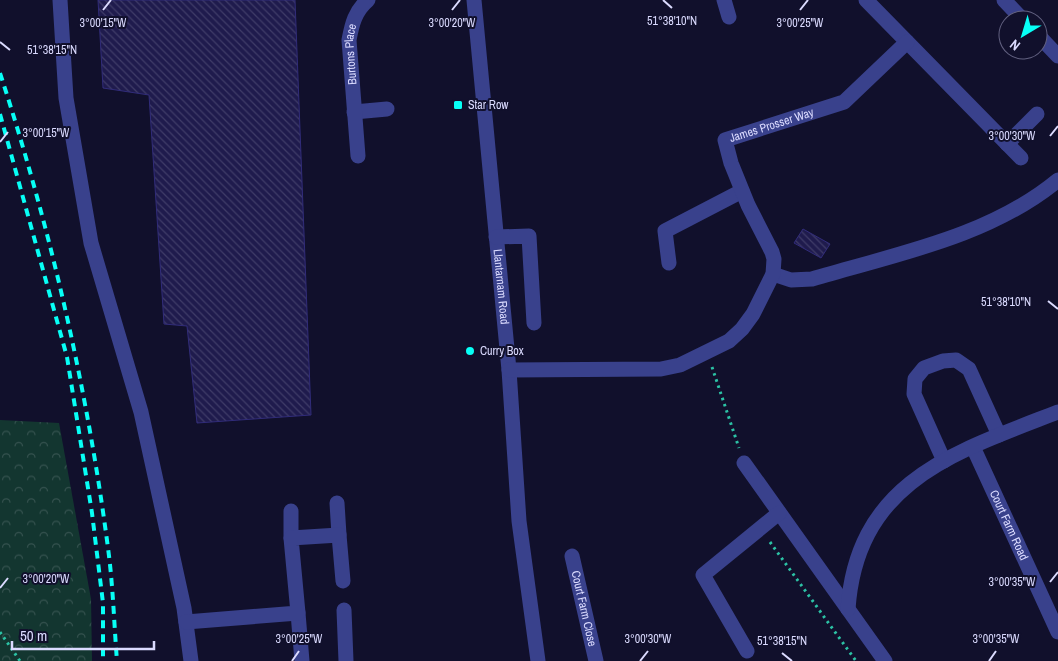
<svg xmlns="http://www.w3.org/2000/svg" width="1058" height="661" viewBox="0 0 1058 661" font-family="'Archivo Narrow',sans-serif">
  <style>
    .forest { fill: url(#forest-crowns) }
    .building { fill: url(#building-back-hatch); stroke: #312c7a }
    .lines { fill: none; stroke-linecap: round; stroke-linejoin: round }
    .path { stroke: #2cc2a5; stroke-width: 3; stroke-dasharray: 2.5 4; stroke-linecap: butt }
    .minor { stroke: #39418c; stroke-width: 15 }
    .rail { stroke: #07fff6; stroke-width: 4; stroke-dasharray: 8 6; stroke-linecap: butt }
    .ticks { fill: none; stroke: #dbdbff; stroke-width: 2 }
    .poi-dot { fill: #07fff6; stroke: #11102c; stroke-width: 2 }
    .labels { text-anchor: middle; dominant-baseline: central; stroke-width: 4; stroke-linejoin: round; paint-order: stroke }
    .street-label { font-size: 12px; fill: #dbdbff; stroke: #11102c }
    .poi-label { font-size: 12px; fill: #dbdbff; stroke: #11102c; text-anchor: start }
    .ticks-label { font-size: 12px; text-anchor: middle; fill: #dbdbff; stroke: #11102c; stroke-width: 4; stroke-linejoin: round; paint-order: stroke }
  </style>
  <defs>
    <pattern id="forest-crowns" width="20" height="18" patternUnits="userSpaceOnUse" patternTransform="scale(1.25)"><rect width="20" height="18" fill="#133630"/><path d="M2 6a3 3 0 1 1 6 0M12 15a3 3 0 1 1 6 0" fill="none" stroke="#35524f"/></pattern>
    <pattern id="building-back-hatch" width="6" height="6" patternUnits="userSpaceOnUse" patternTransform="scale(1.25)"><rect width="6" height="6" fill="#1f1b4d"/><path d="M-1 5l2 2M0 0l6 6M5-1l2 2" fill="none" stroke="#3f3c68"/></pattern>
  </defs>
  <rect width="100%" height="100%" fill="#11102c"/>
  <!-- forest -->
  <path class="forest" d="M0,420l59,3 32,176 1,62h-92z"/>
  <!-- building -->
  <path class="building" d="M98,0h197l16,415 -114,8 -10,-97 -23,-2 -15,-229 -46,-7z
    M803,229l27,15 -9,14 -27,-15z"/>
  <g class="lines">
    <!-- path -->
    <path class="path" d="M712,367l27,81
      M770,542l86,119
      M0,632l20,29"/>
    <!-- minor -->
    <g class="minor">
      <path d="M60,0l6,98 25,145 50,169 43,196 7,53"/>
      <path id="s1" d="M474,0l35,370 10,151 19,140"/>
      <path d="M724,0l5,17"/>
      <path d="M866,0l155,158"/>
      <path d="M1004,0l19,20"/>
      <path d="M1038,35l20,21"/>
      <path d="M354,112l33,-3"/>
      <path d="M1007,144l30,-30"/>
      <path id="s2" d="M358,156l-9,-116c3,-16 6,-29 19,-40"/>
      <path d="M496,237l33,-1 5,87"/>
      <path d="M669,263l-4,-32 77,-40"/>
      <path d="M773,274l18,6 21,-1c84,-25 177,-42 246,-99"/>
      <path id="s3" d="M509,370l152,-1 19,-4 49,-24 13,-12 11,-15 20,-40 1,-15 -2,-7 -24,-47 -17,-42 -6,-23 119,-38 63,-60"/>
      <path id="s4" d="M973,447l85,185"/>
      <path d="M944,461l-30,-67 1,-15 9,-11 19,-7 13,-1 13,9 30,66"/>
      <path d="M744,463l141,198"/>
      <path d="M337,503l2,32"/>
      <path d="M291,511v27"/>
      <path id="s5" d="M572,556l24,105"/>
      <path d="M848,609c9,-128 107,-157 210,-197"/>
      <path d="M344,610l2,51"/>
      <path d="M298,613l4,48"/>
      <path d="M186,622l112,-9 -7,-75 48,-3 4,46"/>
      <path d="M747,651l-44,-76 76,-62"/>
    </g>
    <!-- rail -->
    <path class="rail" d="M0,73c50,154 87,314 108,475 5,37 6,75 9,113
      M0,114l67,243 25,156 11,90v58"/>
  </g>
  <!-- ticks -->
  <path class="ticks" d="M663,0l9,8M103,10l8,-10M452,10l8,-10M800,10l8,-10M0,42l10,8M1050,136l8,-10M0,142l8,-10M1048,301l10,8M1050,582l8,-10M0,588l8,-10M782,653l10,8M292,661l7,-10M640,661l8,-10M989,661l7,-10"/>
  <!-- markers -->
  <g class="poi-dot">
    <rect x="453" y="100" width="10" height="10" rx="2.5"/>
    <circle cx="470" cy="351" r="5"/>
  </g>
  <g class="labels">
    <!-- street labels -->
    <g class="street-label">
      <text stroke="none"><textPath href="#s2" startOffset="102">Burtons Place</textPath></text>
      <text stroke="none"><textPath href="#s3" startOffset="500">James Prosser Way</textPath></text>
      <text stroke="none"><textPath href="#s1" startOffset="288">Llantarnam Road</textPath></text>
      <text stroke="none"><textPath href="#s4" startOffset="86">Court Farm Road</textPath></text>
      <text stroke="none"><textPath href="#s5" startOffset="54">Court Farm Close</textPath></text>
    </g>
    <!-- poi labels -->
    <g class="poi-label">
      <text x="468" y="105">Star Row</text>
      <text x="480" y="351">Curry Box</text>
    </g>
  </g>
  <g class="ticks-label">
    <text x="672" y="25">51°38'10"N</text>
    <text x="103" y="27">3°00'15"W</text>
    <text x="452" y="27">3°00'20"W</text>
    <text x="800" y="27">3°00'25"W</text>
    <text x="52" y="54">51°38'15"N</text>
    <text x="46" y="137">3°00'15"W</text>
    <text x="1012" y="140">3°00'30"W</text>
    <text x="1006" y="306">51°38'10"N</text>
    <text x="46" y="583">3°00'20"W</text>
    <text x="1012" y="586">3°00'35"W</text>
    <text x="299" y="643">3°00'25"W</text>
    <text x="648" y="643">3°00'30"W</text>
    <text x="996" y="643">3°00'35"W</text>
    <text x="782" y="645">51°38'15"N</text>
  </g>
  <!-- north arrow -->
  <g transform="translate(1023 35) rotate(218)"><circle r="24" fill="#11102c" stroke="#626180"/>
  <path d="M0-4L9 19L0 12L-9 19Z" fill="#07fff6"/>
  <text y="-8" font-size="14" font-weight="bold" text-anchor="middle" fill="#dbdbff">N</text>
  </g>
  <!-- scale -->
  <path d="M12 641v8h142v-8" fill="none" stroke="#dbdbff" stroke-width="2.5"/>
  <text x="20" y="641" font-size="15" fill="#dbdbff" stroke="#11102c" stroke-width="4" paint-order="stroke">50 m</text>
</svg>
